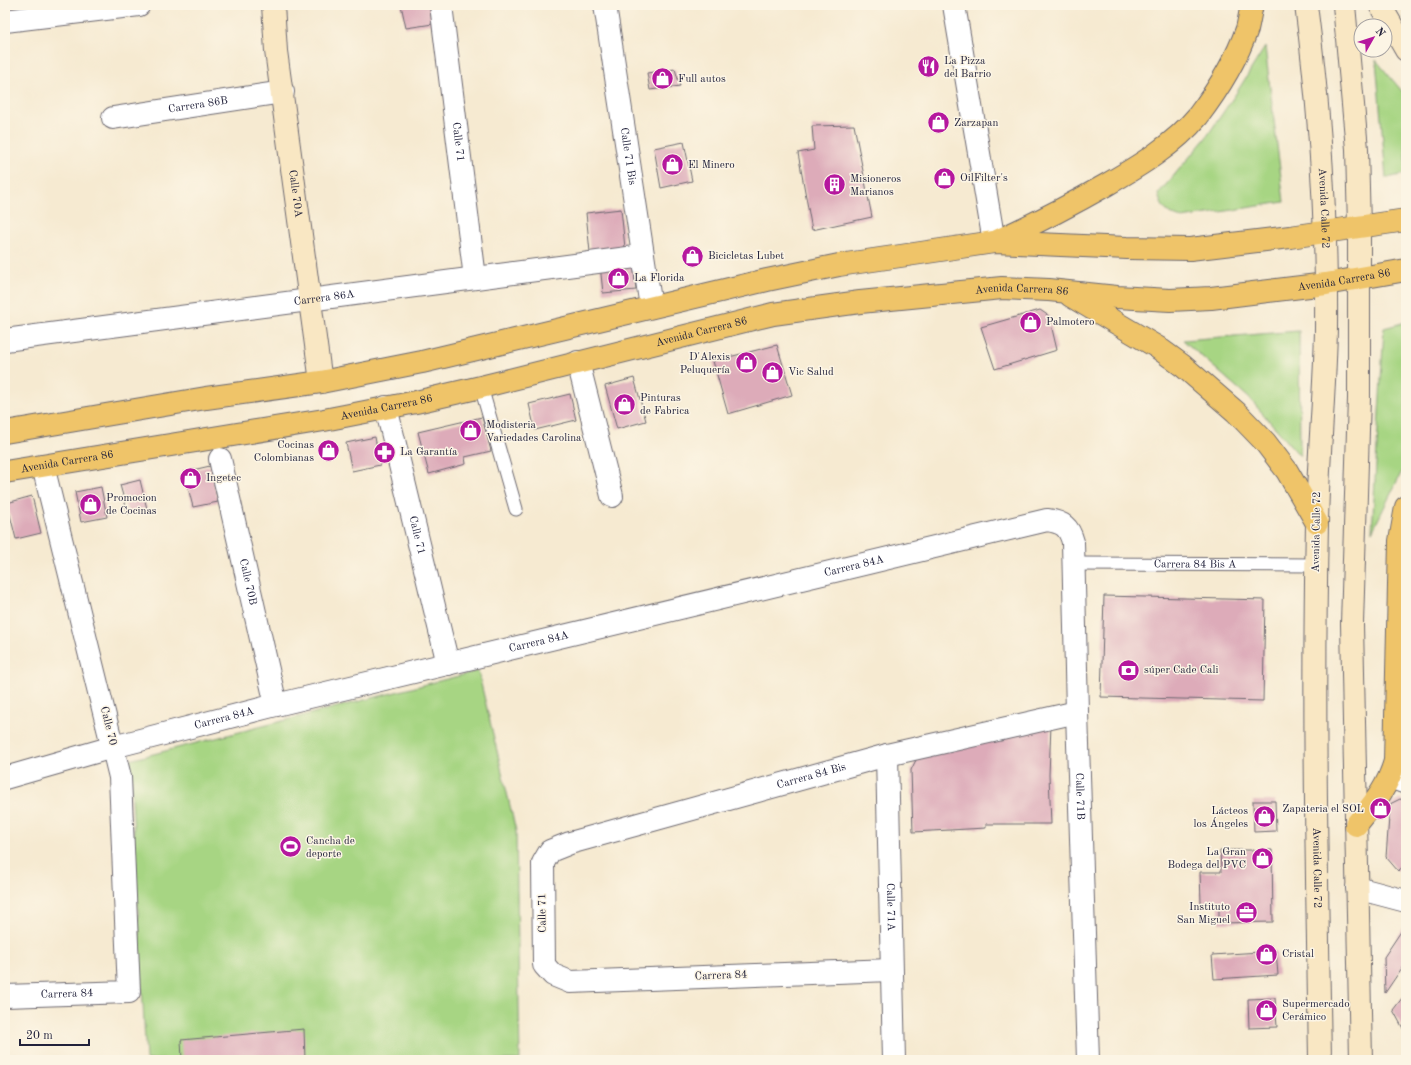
<svg xmlns="http://www.w3.org/2000/svg" width="1411" height="1065" viewBox="0 0 1411 1065" font-family="'Old Standard TT',serif">
  <style>
    .green { fill: #a7d583; stroke: #647c5f }
    .building { fill: #ddabb9 }
    .lines { fill: none; stroke-linecap: round; stroke-linejoin: round }
    .lane-casing { stroke: #6c6870; stroke-width: 15 }
    .street-casing { stroke: #6c6870; stroke-width: 24 }
    .secondary-casing { stroke: #6c6870; stroke-width: 24 }
    .primary-casing { stroke: #6c6870; stroke-width: 24 }
    .lane { stroke: #fff; stroke-width: 13 }
    .street { stroke: #fff; stroke-width: 22 }
    .secondary { stroke: #f9e7c3; stroke-width: 22 }
    .primary { stroke: #efc469; stroke-width: 22 }
    .labels { text-anchor: middle; dominant-baseline: central; stroke-width: 3; stroke-linejoin: round; paint-order: stroke }
    .poi-label { font-size: 11px; fill: #22223b; stroke: #fcf5e5; text-anchor: start }
    .street-label { font-size: 11px; fill: #22223b; stroke: #fcf5e5 }
  </style>
  <rect width="100%" height="100%" fill="#fcf5e5"/>
  <filter id="ink" filterUnits="userSpaceOnUse"><feTurbulence type="fractalNoise" baseFrequency=".025" numOctaves="2"/><feDisplacementMap in="SourceGraphic" scale="8" xChannelSelector="R" yChannelSelector="G"/><feConvolveMatrix kernelMatrix="1 2 1 2 8 2 1 2 1" color-interpolation-filters="sRGB"/></filter>
  <filter id="wash" filterUnits="userSpaceOnUse"><feTurbulence type="fractalNoise" baseFrequency=".012" numOctaves="4" result="noise"/><feDisplacementMap in="SourceGraphic" scale="16" xChannelSelector="R" yChannelSelector="G"/><feGaussianBlur stdDeviation="0.9" result="paint"/><feColorMatrix in="noise" values="0 0 0 0 0 0 0 0 0 0 0 0 0 0 0 0 0 1.4 0 .05"/><feComposite in="paint" operator="in"/></filter>
  <g filter="url(#wash)">
    <rect width="100%" height="100%" fill="#f6ead1"/>
    <!-- green -->
    <path class="green" d="M1265,47l19,155 -102,16c-15,-4 -20,-9 -24,-24l47,-55 30,-44z
      M1376,60l30,36v78l-20,4z
      M1406,322v141l-34,69 12,-204z
      M1299,331l1,125 -51,-58 -66,-58z
      M478,671l38,160 4,229h-374l-16,-300z"/>
    <g id="blocks">
      <!-- building -->
      <path class="building" d="M401,5h28l4,19 -27,4z
        M675,69l5,17 -30,4 -3,-17z
        M854,125l18,92 -60,13 -14,-77 16,-3 -2,-24z
        M684,142l8,39 -31,7 -7,-40z
        M621,209l4,39 -35,4 -4,-39z
        M633,262l3,28 -33,3 -3,-28z
        M1040,310l9,6 8,34 -62,19 -14,-42z
        M777,345l15,50 -64,19 -15,-53z
        M634,378l12,43 -29,8 -12,-43z
        M570,394l6,26 -41,10 -6,-26z
        M482,417l9,34 -26,6 1,7 -37,10 -11,-42z
        M375,437l5,28 -28,6 -6,-28z
        M210,466l8,36 -25,5 -9,-35z
        M140,480l7,29 -19,5 -8,-29z
        M101,487l6,30 -26,5 -6,-30z
        M32,496l9,37 -25,6 -9,-36z
        M1104,596l161,4 -2,101 -162,-4z
        M1051,725l-2,50 2,49h-65v4l-73,4 -2,-62 5,-10 8,-7z
        M1400,799l6,2v63l-8,7 -12,-14 4,-53z
        M1253,801h22l1,30 -22,1z
        M1220,850h52l1,72 -54,1v-20h-18l-1,-31h21z
        M1406,924v38l-21,31 -1,-36z
        M1276,951l2,24 -64,4 -2,-24z
        M1406,993v41l-13,-24z
        M1275,998l2,29 -28,1 -1,-29z
        M304,1029l1,31h-123l-1,-20z"/>
    </g>
  </g>
  <g filter="url(#ink)">
    <use href="#blocks" fill-opacity="0" stroke="#6c6870" stroke-width="1"/>
    <g class="lines">
      <defs>
        <g id="lane">
          <path d="M481,387l35,122"/>
          <path id="s1" d="M1074,564l242,1"/>
        </g>
        <g id="street">
          <path id="s2" d="M441,5l34,273"/>
          <path id="s3" d="M605,5l46,302"/>
          <path d="M954,5l40,237"/>
          <path d="M5,21l134,-16"/>
          <path id="s4" d="M113,118l170,-26"/>
          <path id="s5" d="M5,340l638,-84"/>
          <path d="M578,362l34,134"/>
          <path id="s6" d="M386,407l62,257"/>
          <path id="s7" d="M220,459l56,246"/>
          <path id="s8" d="M887,755l7,305"/>
          <path d="M1390,777l16,6"/>
          <path id="s9" d="M5,778l108,-31 163,-42 771,-185c16,2 22,7 26,22l4,170 11,348"/>
          <path d="M1357,888l49,13"/>
          <path id="s10" d="M891,970l-321,12 -17,-7 -9,-10 -1,-102 7,-12 20,-8 317,-88 190,-43"/>
          <path id="s11" d="M5,996l124,-4 -9,-215 -77,-311"/>
        </g>
        <g id="secondary">
          <path id="s12" d="M273,5l3,46 45,331"/>
          <path id="s13" d="M1306,5c14,107 21,215 20,323 -1,65 -8,131 -9,196 -4,179 0,357 3,536"/>
          <path d="M1344,5l13,144 2,78v171l-7,226 9,436"/>
          <path d="M1380,5l26,45"/>
        </g>
        <g id="primary">
          <path d="M999,240c37,-17 72,-35 107,-55 33,-19 68,-40 92,-69 19,-25 39,-58 49,-87 2,-8 3,-16 5,-24"/>
          <path d="M1071,296l86,51 26,19 53,46 29,30 22,29 30,52"/>
          <path d="M5,432l201,-34 115,-16 101,-20 345,-82 72,-15 75,-11 80,-12 133,6 63,1 100,-12 116,-17"/>
          <path id="s14" d="M5,472l319,-52 92,-18 65,-15 292,-73 87,-12 142,-14 47,2 68,7 53,3 41,-2 115,-14 80,-14"/>
          <path d="M1356,825c18,-22 31,-36 39,-64l5,-220 6,-34"/>
        </g>
      </defs>
      <!-- lane casing -->
      <use href="#lane" class="lane-casing"/>
      <!-- street casing -->
      <use href="#street" class="street-casing"/>
      <!-- secondary casing -->
      <use href="#secondary" class="secondary-casing"/>
      <!-- primary casing -->
      <use href="#primary" class="primary-casing"/>
      <!-- lane -->
      <use href="#lane" class="lane"/>
      <!-- street -->
      <use href="#street" class="street"/>
      <!-- secondary -->
      <use href="#secondary" class="secondary"/>
      <!-- primary -->
      <use href="#primary" class="primary"/>
    </g>
  </g>
  <!-- icons -->
  <defs>
    <symbol id="restaurant-disc" viewBox="-11 -11 22 22"><circle r="9.5" fill="#b5179e" stroke="#fcf5e5"/><path d="M-5-6h1v4h1v-4h1v4h1v-4h1v5L-1.5 .5V6h-2V.5L-5-1ZM5-6V6H3V1.5H1.5Q1.5-4 5-6Z" fill="#fff"/></symbol>
    <symbol id="shop-disc" viewBox="-11 -11 22 22"><circle r="9.5" fill="#b5179e" stroke="#fcf5e5"/><path d="M-5-2.5h2.3a2.7 3.5 0 0 1 5.4 0H5L5.5 6h-11ZM-1.5-2.5h3a1.5 2.3 0 0 0-3 0Z" fill="#fff"/></symbol>
    <symbol id="building-disc" viewBox="-11 -11 22 22"><circle r="9.5" fill="#b5179e" stroke="#fcf5e5"/><path d="M-4-6H4V6H1V3H-1V6H-4ZM-2.5-4.3h1.7v1.8h-1.7ZM.8-4.3h1.7v1.8H.8ZM-2.5-1h1.7V.8h-1.7ZM.8-1h1.7V.8H.8Z" fill="#fff"/></symbol>
    <symbol id="pharmacy-disc" viewBox="-11 -11 22 22"><circle r="9.5" fill="#b5179e" stroke="#fcf5e5"/><path d="M-2-6h4v4h4v4h-4v4h-4v-4h-4v-4h4Z" fill="#fff"/></symbol>
    <symbol id="bank-disc" viewBox="-11 -11 22 22"><circle r="9.5" fill="#b5179e" stroke="#fcf5e5"/><path d="M-6-4H6V4H-6ZM0-2.3a2.3 2.3 0 1 0 0 4.6a2.3 2.3 0 1 0 0-4.6Z" fill="#fff"/></symbol>
    <symbol id="stadium-disc" viewBox="-11 -11 22 22"><circle r="9.5" fill="#b5179e" stroke="#fcf5e5"/><path d="M0-5a6.5 5 0 1 0 0 10a6.5 5 0 1 0 0-10ZM-3.5-1.8h7v3.6h-7Z" fill="#fff"/></symbol>
    <symbol id="office-disc" viewBox="-11 -11 22 22"><circle r="9.5" fill="#b5179e" stroke="#fcf5e5"/><path d="M-6-3h4V-5.5h4V-3h4V5H-6ZM-1-4.5V-3h2v-1.5ZM-6 0V1H6V0Z" fill="#fff"/></symbol>
  </defs>
  <g fill-rule="evenodd">
    <use href="#restaurant-disc" x="916" y="54" width="25" height="25"/>
    <use href="#shop-disc" x="650" y="66" width="25" height="25"/>
    <use href="#shop-disc" x="926" y="110" width="25" height="25"/>
    <use href="#shop-disc" x="660" y="152" width="25" height="25"/>
    <use href="#shop-disc" x="932" y="166" width="25" height="25"/>
    <use href="#building-disc" x="822" y="172" width="25" height="25"/>
    <use href="#shop-disc" x="680" y="244" width="25" height="25"/>
    <use href="#shop-disc" x="606" y="266" width="25" height="25"/>
    <use href="#shop-disc" x="1018" y="310" width="25" height="25"/>
    <use href="#shop-disc" x="734" y="350" width="25" height="25"/>
    <use href="#shop-disc" x="760" y="360" width="25" height="25"/>
    <use href="#shop-disc" x="612" y="392" width="25" height="25"/>
    <use href="#shop-disc" x="458" y="418" width="25" height="25"/>
    <use href="#shop-disc" x="316" y="438" width="25" height="25"/>
    <use href="#pharmacy-disc" x="372" y="440" width="25" height="25"/>
    <use href="#shop-disc" x="178" y="466" width="25" height="25"/>
    <use href="#shop-disc" x="78" y="492" width="25" height="25"/>
    <use href="#bank-disc" x="1116" y="658" width="25" height="25"/>
    <use href="#shop-disc" x="1368" y="796" width="25" height="25"/>
    <use href="#shop-disc" x="1252" y="804" width="25" height="25"/>
    <use href="#stadium-disc" x="278" y="834" width="25" height="25"/>
    <use href="#shop-disc" x="1250" y="846" width="25" height="25"/>
    <use href="#office-disc" x="1234" y="900" width="25" height="25"/>
    <use href="#shop-disc" x="1254" y="942" width="25" height="25"/>
    <use href="#shop-disc" x="1254" y="998" width="25" height="25"/>
  </g>
  <g class="labels">
    <!-- poi labels -->
    <g class="poi-label">
      <text x="944" y="61">La Pizza<tspan x="944" dy="13">del Barrio</tspan></text>
      <text x="678" y="79">Full autos</text>
      <text x="954" y="123">Zarzapan</text>
      <text x="688" y="165">El Minero</text>
      <text x="960" y="178">OilFilter's</text>
      <text x="850" y="179">Misioneros<tspan x="850" dy="13">Marianos</tspan></text>
      <text x="708" y="256">Bicicletas Lubet</text>
      <text x="634" y="278">La Florida</text>
      <text x="1046" y="322">Palmotero</text>
      <text x="730" y="357" text-anchor="end">D'Alexis<tspan x="730" dy="13">Peluquería</tspan></text>
      <text x="788" y="372">Vic Salud</text>
      <text x="640" y="398">Pinturas<tspan x="640" dy="13">de Fabrica</tspan></text>
      <text x="486" y="425">Modisteria<tspan x="486" dy="13">Variedades Carolina</tspan></text>
      <text x="314" y="445" text-anchor="end">Cocinas<tspan x="314" dy="13">Colombianas</tspan></text>
      <text x="400" y="452">La Garantía</text>
      <text x="206" y="478">Ingetec</text>
      <text x="106" y="498">Promocion<tspan x="106" dy="13">de Cocinas</tspan></text>
      <text x="1144" y="670">súper Cade Cali</text>
      <text x="1364" y="809" text-anchor="end">Zapateria el SOL</text>
      <text x="1248" y="811" text-anchor="end">Lácteos<tspan x="1248" dy="13">los Ángeles</tspan></text>
      <text x="306" y="841">Cancha de<tspan x="306" dy="13">deporte</tspan></text>
      <text x="1246" y="852" text-anchor="end">La Gran<tspan x="1246" dy="13">Bodega del PVC</tspan></text>
      <text x="1230" y="907" text-anchor="end">Instituto<tspan x="1230" dy="13">San Miguel</tspan></text>
      <text x="1282" y="954">Cristal</text>
      <text x="1282" y="1004">Supermercado<tspan x="1282" dy="13">Cerámico</tspan></text>
    </g>
    <!-- street labels -->
    <g class="street-label">
      <text stroke="none"><textPath href="#s4" startOffset="86">Carrera 86B</textPath></text>
      <text stroke="none"><textPath href="#s2" startOffset="138">Calle 71</textPath></text>
      <text stroke="none"><textPath href="#s3" startOffset="153">Calle 71 Bis</textPath></text>
      <text stroke="none"><textPath href="#s12" startOffset="190">Calle 70A</textPath></text>
      <text stroke="none"><textPath href="#s13" startOffset="204">Avenida Calle 72</textPath></text>
      <text stroke="none"><textPath href="#s14" startOffset="1359">Avenida Carrera 86</textPath></text>
      <text stroke="none"><textPath href="#s14" startOffset="1035">Avenida Carrera 86</textPath></text>
      <text stroke="none"><textPath href="#s5" startOffset="322">Carrera 86A</textPath></text>
      <text stroke="none"><textPath href="#s14" startOffset="711">Avenida Carrera 86</textPath></text>
      <text stroke="none"><textPath href="#s14" startOffset="387">Avenida Carrera 86</textPath></text>
      <text stroke="none"><textPath href="#s14" startOffset="63">Avenida Carrera 86</textPath></text>
      <text transform="translate(1317 532) rotate(-89)">Avenida Calle 72</text>
      <text stroke="none"><textPath href="#s6" startOffset="132">Calle 71</textPath></text>
      <text stroke="none"><textPath href="#s1" startOffset="121">Carrera 84 Bis A</textPath></text>
      <text stroke="none"><textPath href="#s9" startOffset="875">Carrera 84A</textPath></text>
      <text stroke="none"><textPath href="#s7" startOffset="126">Calle 70B</textPath></text>
      <text stroke="none"><textPath href="#s9" startOffset="551">Carrera 84A</textPath></text>
      <text stroke="none"><textPath href="#s9" startOffset="227">Carrera 84A</textPath></text>
      <text transform="translate(108 726) rotate(76)">Calle 70</text>
      <text stroke="none"><textPath href="#s10" startOffset="741">Carrera 84 Bis</textPath></text>
      <text stroke="none"><textPath href="#s9" startOffset="1365">Calle 71B</textPath></text>
      <text stroke="none"><textPath href="#s13" startOffset="864">Avenida Calle 72</textPath></text>
      <text stroke="none"><textPath href="#s8" startOffset="152">Calle 71A</textPath></text>
      <text transform="translate(543 913) rotate(-91)">Calle 71</text>
      <text transform="translate(721 976) rotate(-2)">Carrera 84</text>
      <text stroke="none"><textPath href="#s11" startOffset="62">Carrera 84</textPath></text>
    </g>
  </g>
  <!-- margin -->
  <rect width="1411" height="1065" fill="none" stroke="#fcf5e5" stroke-width="20"/>
  <!-- north arrow -->
  <g transform="translate(1373 38) rotate(51)"><circle r="19" fill="#fcf5e5" stroke="#a5a1a1"/>
  <path d="M0-3L7 15L0 10L-7 15Z" fill="#b5179e"/>
  <text y="-6" font-size="11" font-weight="bold" text-anchor="middle" fill="#22223b">N</text>
  </g>
  <!-- scale -->
  <path d="M20 1039v6h69v-6" fill="none" stroke="#22223b" stroke-width="2"/>
  <text x="26" y="1039" font-size="12" fill="#22223b" stroke="#fcf5e5" stroke-width="3" paint-order="stroke">20 m</text>
</svg>
